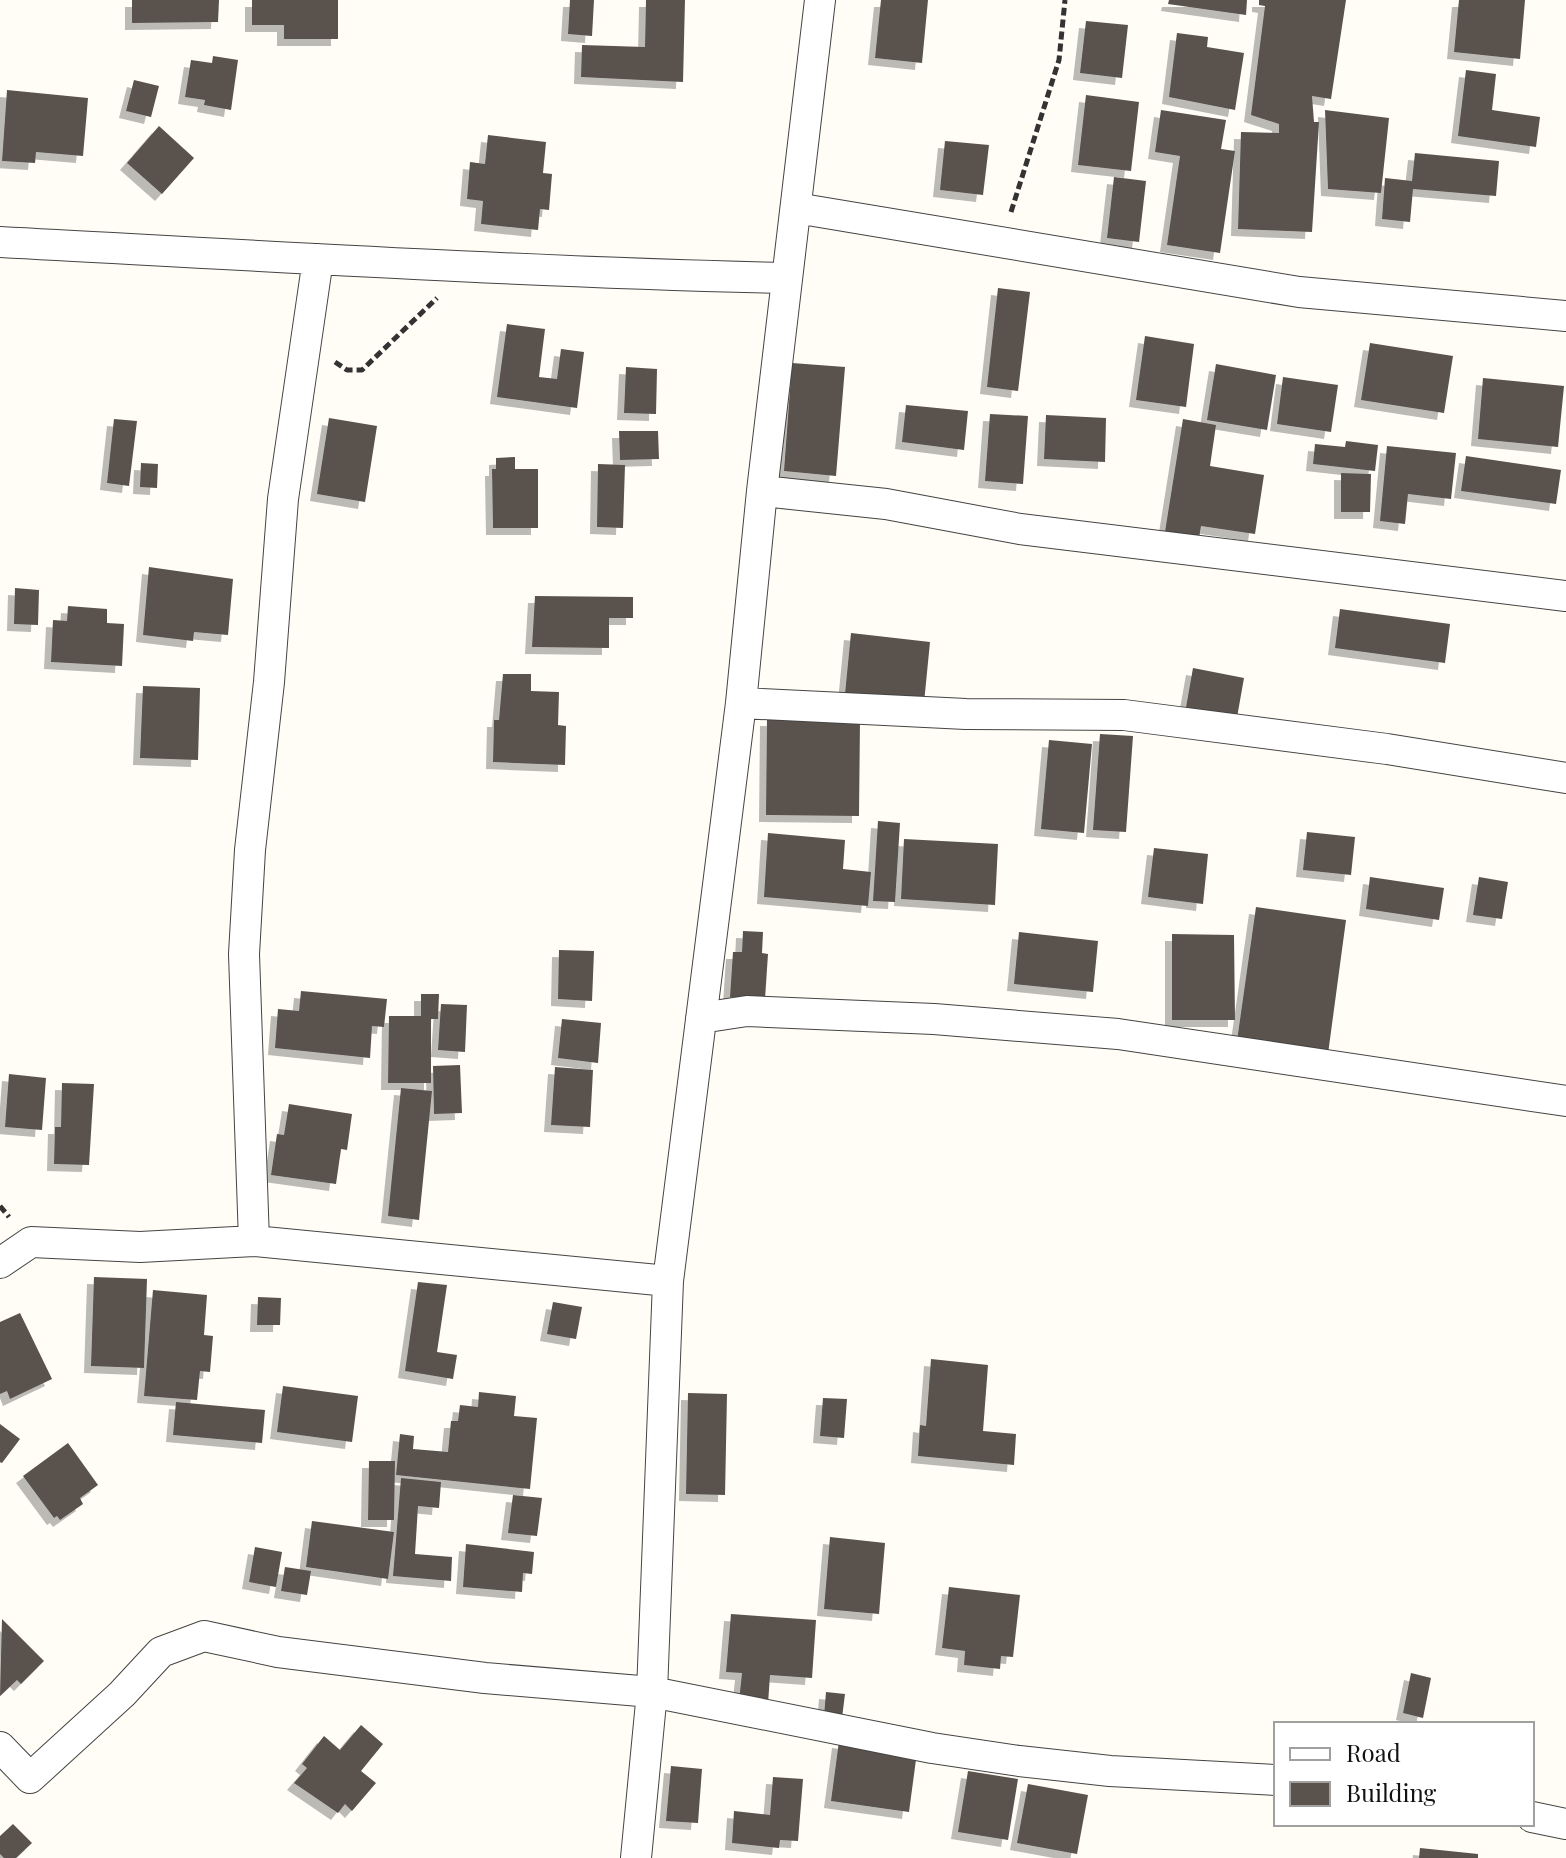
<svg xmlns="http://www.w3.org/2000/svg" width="1566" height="1858" viewBox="0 0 1566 1858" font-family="'Playfair Display',serif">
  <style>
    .building { fill: #5a524d; filter: url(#shadow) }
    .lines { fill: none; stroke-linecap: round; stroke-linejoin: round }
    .street-casing { stroke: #444; stroke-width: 32 }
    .path { stroke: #333; stroke-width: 5; stroke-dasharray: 8 4; stroke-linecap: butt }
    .street { stroke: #fff; stroke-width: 30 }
  </style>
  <defs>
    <filter id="shadow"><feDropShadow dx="-7" dy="7" stdDeviation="0" flood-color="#0004"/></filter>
  </defs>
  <rect width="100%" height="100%" fill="#fffdf5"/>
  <!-- building -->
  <path class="building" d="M132,0h87l-1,22 -86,1z
    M252,0h86v39h-54v-14h-32z
    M570,0h24l-2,36 -24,-2z
    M646,0h39l-2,82 -102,-5 1,-32 63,2z
    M881,0h47l-6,63 -47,-5z
    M1169,0h78l-1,15 -78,-11z
    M1259,0h87l-15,99 -19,-3 2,26h5l-7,110 -74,-3 3,-97 38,1v-9l-28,-9 14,-109 -6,-1z
    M1459,0h66l-5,59 -66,-7z
    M1086,21l42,4 -6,53 -42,-5z
    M1177,33l31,4 -1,10 37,6 -9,57 -66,-13z
    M213,56l25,4 -7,50 -27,-5 1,-5 -20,-3 6,-37 21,3z
    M1466,70l30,4 -4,36 48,7 -4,30 -78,-11z
    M134,80l25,6 -8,31 -25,-6z
    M7,90l81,8 -5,58 -47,-4 -1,11 -33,-2z
    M1086,95l53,7 -8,69 -53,-6z
    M1161,110l65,10 -5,29 14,2 -15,102 -53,-8 13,-89 -25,-4z
    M1325,110l64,8 -8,75 -53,-4z
    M159,126l35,32 -32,36 -35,-31z
    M488,135l58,7 -3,31 9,1 -3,36 -9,-1 -2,21 -57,-6 2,-23 -16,-2 3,-37 15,2z
    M945,141l44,4 -6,50 -43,-5z
    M1415,153l84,8 -3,35 -83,-7 -3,33 -28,-3 3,-41 27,3z
    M1114,177l32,4 -7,61 -32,-4z
    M998,288l32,4 -12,99 -31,-4z
    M507,324l38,5 -6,48 18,2 4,-30 23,3 -7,56 -80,-11z
    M1145,336l49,8 -8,63 -50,-7z
    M1370,343l83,13 -9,57 -83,-13z
    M792,363l53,4 -9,109 -52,-5z
    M1216,364l60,11 -9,55 -60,-10z
    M626,367l31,2 -1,45 -32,-1z
    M1283,377l55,8 -7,47 -54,-8z
    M1483,378l81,8 -6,61 -80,-8z
    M906,405l62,6 -4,39 -62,-8z
    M990,414l38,2 -5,68 -38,-3z
    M1046,415l60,3 -1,44 -61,-3z
    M329,418l48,8 -12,76 -48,-8z
    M114,419l23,2 -8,65 -22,-3z
    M1183,419l33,6 -6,41 54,9 -9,59 -54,-8 -3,18 -34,-6z
    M619,431h39l1,28 -39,1z
    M1346,441l32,4 -3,26 -62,-7 2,-20 30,3z
    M1387,446l69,7 -5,46 -43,-5 -3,30 -25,-3z
    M1466,456l95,14 -5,34 -95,-13z
    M515,457v12h23v59h-45l-1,-59h4v-11z
    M141,463l17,1 -1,24 -17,-1z
    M598,464l27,1 -2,63 -26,-1z
    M1341,473l30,1 -1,38h-29z
    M149,567l84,12 -5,56 -34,-3 -1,9 -50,-6z
    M15,588l24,2 -1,35 -24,-1z
    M535,596l98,1v21h-24v30l-77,-1z
    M68,606l39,3v14l17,1 -2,42 -71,-4 2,-42 14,1z
    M1340,609l110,15 -5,39 -110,-15z
    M851,633l79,9 -6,61 -79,-9z
    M1193,668l51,10 -8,45 -51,-10z
    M503,674h28v17l28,1 -1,33 8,1 -1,39 -72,-3 1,-42h5z
    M143,686l57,2 -2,72 -58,-2z
    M767,719l93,1 -1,96 -93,-1z
    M1100,734l33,2 -7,96 -33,-2z
    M1049,740l43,4 -8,89 -43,-4z
    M878,821l22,2 -5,79 -22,-1z
    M1307,832l48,5 -4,38 -48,-5z
    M768,833l77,7 -2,29 28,3 -3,34 -104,-9z
    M904,839l94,5 -3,61 -94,-6z
    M1154,848l54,6 -5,50 -55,-7z
    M1370,877l74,11 -5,32 -73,-11z
    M1479,877l29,5 -6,37 -29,-4z
    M1256,907l90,13 -18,134 -91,-13z
    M743,931l20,1 -1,21 6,1 -3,45 -35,-2 3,-45h9z
    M1019,932l79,9 -5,51 -79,-8z
    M1172,934l62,1 1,85h-63z
    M559,950l35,1 -2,50 -34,-2z
    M301,991l86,8 -3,28 -12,-1 -2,32 -95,-10 3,-39 21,2z
    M421,994h18l-1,25h-7v64h-43l1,-67h32z
    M441,1004l26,1 -2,47 -27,-2z
    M562,1019l39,4 -3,40 -40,-5z
    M460,1065l2,48 -28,1 -1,-48z
    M555,1067l38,3 -3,57 -39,-2z
    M9,1074l37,4 -4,52 -37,-3z
    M62,1083l32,1 -5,81 -35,-1 1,-37h6z
    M401,1088l31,3 -13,129 -31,-4z
    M289,1104l63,10 -5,36 -6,-1 -5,35 -65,-9 6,-41 7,1z
    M94,1277l53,2 -3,89 -53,-2z
    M418,1282l29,3 -10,67 20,3 -4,24 -48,-8z
    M153,1290l54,5 -3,40 9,1 -3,36 -10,-1 -3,29 -53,-4z
    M258,1297l23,1 -1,27h-23z
    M553,1302l29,5 -6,32 -29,-5z
    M20,1313l32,66 -42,20 -3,-8 -7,3v-72z
    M931,1359l57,6 -5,66 33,3 -2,31 -96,-9 2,-31 6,1z
    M283,1386l75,10 -6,46 -75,-10z
    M479,1392l37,4 -2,20 23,2 -7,71 -134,-14 4,-41 14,2 -1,13 35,3 3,-31h7l2,-16 18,2z
    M688,1393l39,1 -2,101 -39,-1z
    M823,1398l24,1 -3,39 -24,-2z
    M176,1402l89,8 -3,33 -89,-8z
    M0,1424l20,15 -18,24 -2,-1z
    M68,1443l30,42 -18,13 3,6 -23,16 -3,-4 -3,2 -31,-42z
    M369,1461h26l-1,59h-26z
    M401,1478l40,4 -2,26 -21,-2 -3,48 37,3 -1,24 -58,-5z
    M513,1495l29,3 -5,38 -29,-3z
    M312,1521l82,11 -6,47 -82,-12z
    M830,1537l55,6 -6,71 -55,-5z
    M466,1544l68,8 -2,22 -9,-1 -1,19 -59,-5z
    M255,1547l27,5 -6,35 -27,-5z
    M285,1567l26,4 -4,24 -26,-4z
    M949,1587l71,8 -7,62 -12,-1 -1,13 -36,-4 1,-14 -23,-3z
    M731,1614l85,6 -4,58 -42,-3 -2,29 -29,-3 3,-28 -16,-1z
    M2,1619l42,42 -23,23 -4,-4 -17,16z
    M1411,1673l20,5 -8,40 -20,-5z
    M826,1692l19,2 -3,24 -18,-2z
    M361,1725l22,19 -22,27 15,12 -24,28 -7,-7 -7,9 -44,-30 13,-15 -5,-4 22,-28 16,14z
    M839,1741l78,11 -8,60 -78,-11z
    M671,1766l31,3 -4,54 -32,-2z
    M968,1771l50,8 -10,61 -50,-8z
    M773,1777l30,2 -5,62 -18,-1 -1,8 -47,-5 2,-32 36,4z
    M1028,1784l60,11 -11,59 -60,-11z
    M13,1824l19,19 -16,15h-12l-4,-4v-18z
    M1420,1848l58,6v4h-59z"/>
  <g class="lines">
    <defs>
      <path id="street" d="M796,208l503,84 267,24
        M0,242c263,14 525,30 787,36
        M762,491l124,13 134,25 546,67
        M741,703l225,11 158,1 263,34 179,29
        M701,1018l46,-7 187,8 184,15 448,67
        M254,1241l-10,-287 6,-104 19,-168 14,-183 35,-240
        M0,1263l31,-21 109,5 114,-6 414,40
        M0,1747l30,31 92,-84 39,-42 43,-16 74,16 207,26 167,14 280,56 87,13 91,10 166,9
        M1532,1817l34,7
        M636,1858l16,-166 16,-411 73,-578 21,-212 58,-491"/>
    </defs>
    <!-- street casing -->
    <use href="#street" class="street-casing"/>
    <!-- path -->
    <path class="path" d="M1011,212l48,-152 6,-60
      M335,362l12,8h15l75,-72
      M0,1206l9,11"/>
    <!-- street -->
    <use href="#street" class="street"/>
  </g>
  <!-- legend -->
  <rect x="1274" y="1722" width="260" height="104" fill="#ffffff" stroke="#a0a0a0" stroke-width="2"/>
  <rect x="1290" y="1748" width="40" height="12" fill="#ffffff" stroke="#a0a0a0" stroke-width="2"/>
  <text x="1346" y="1762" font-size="24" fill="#111111">Road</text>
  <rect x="1290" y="1782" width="40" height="24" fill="#5a524d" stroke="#a0a0a0" stroke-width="2"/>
  <text x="1346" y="1802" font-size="24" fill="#111111">Building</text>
</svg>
